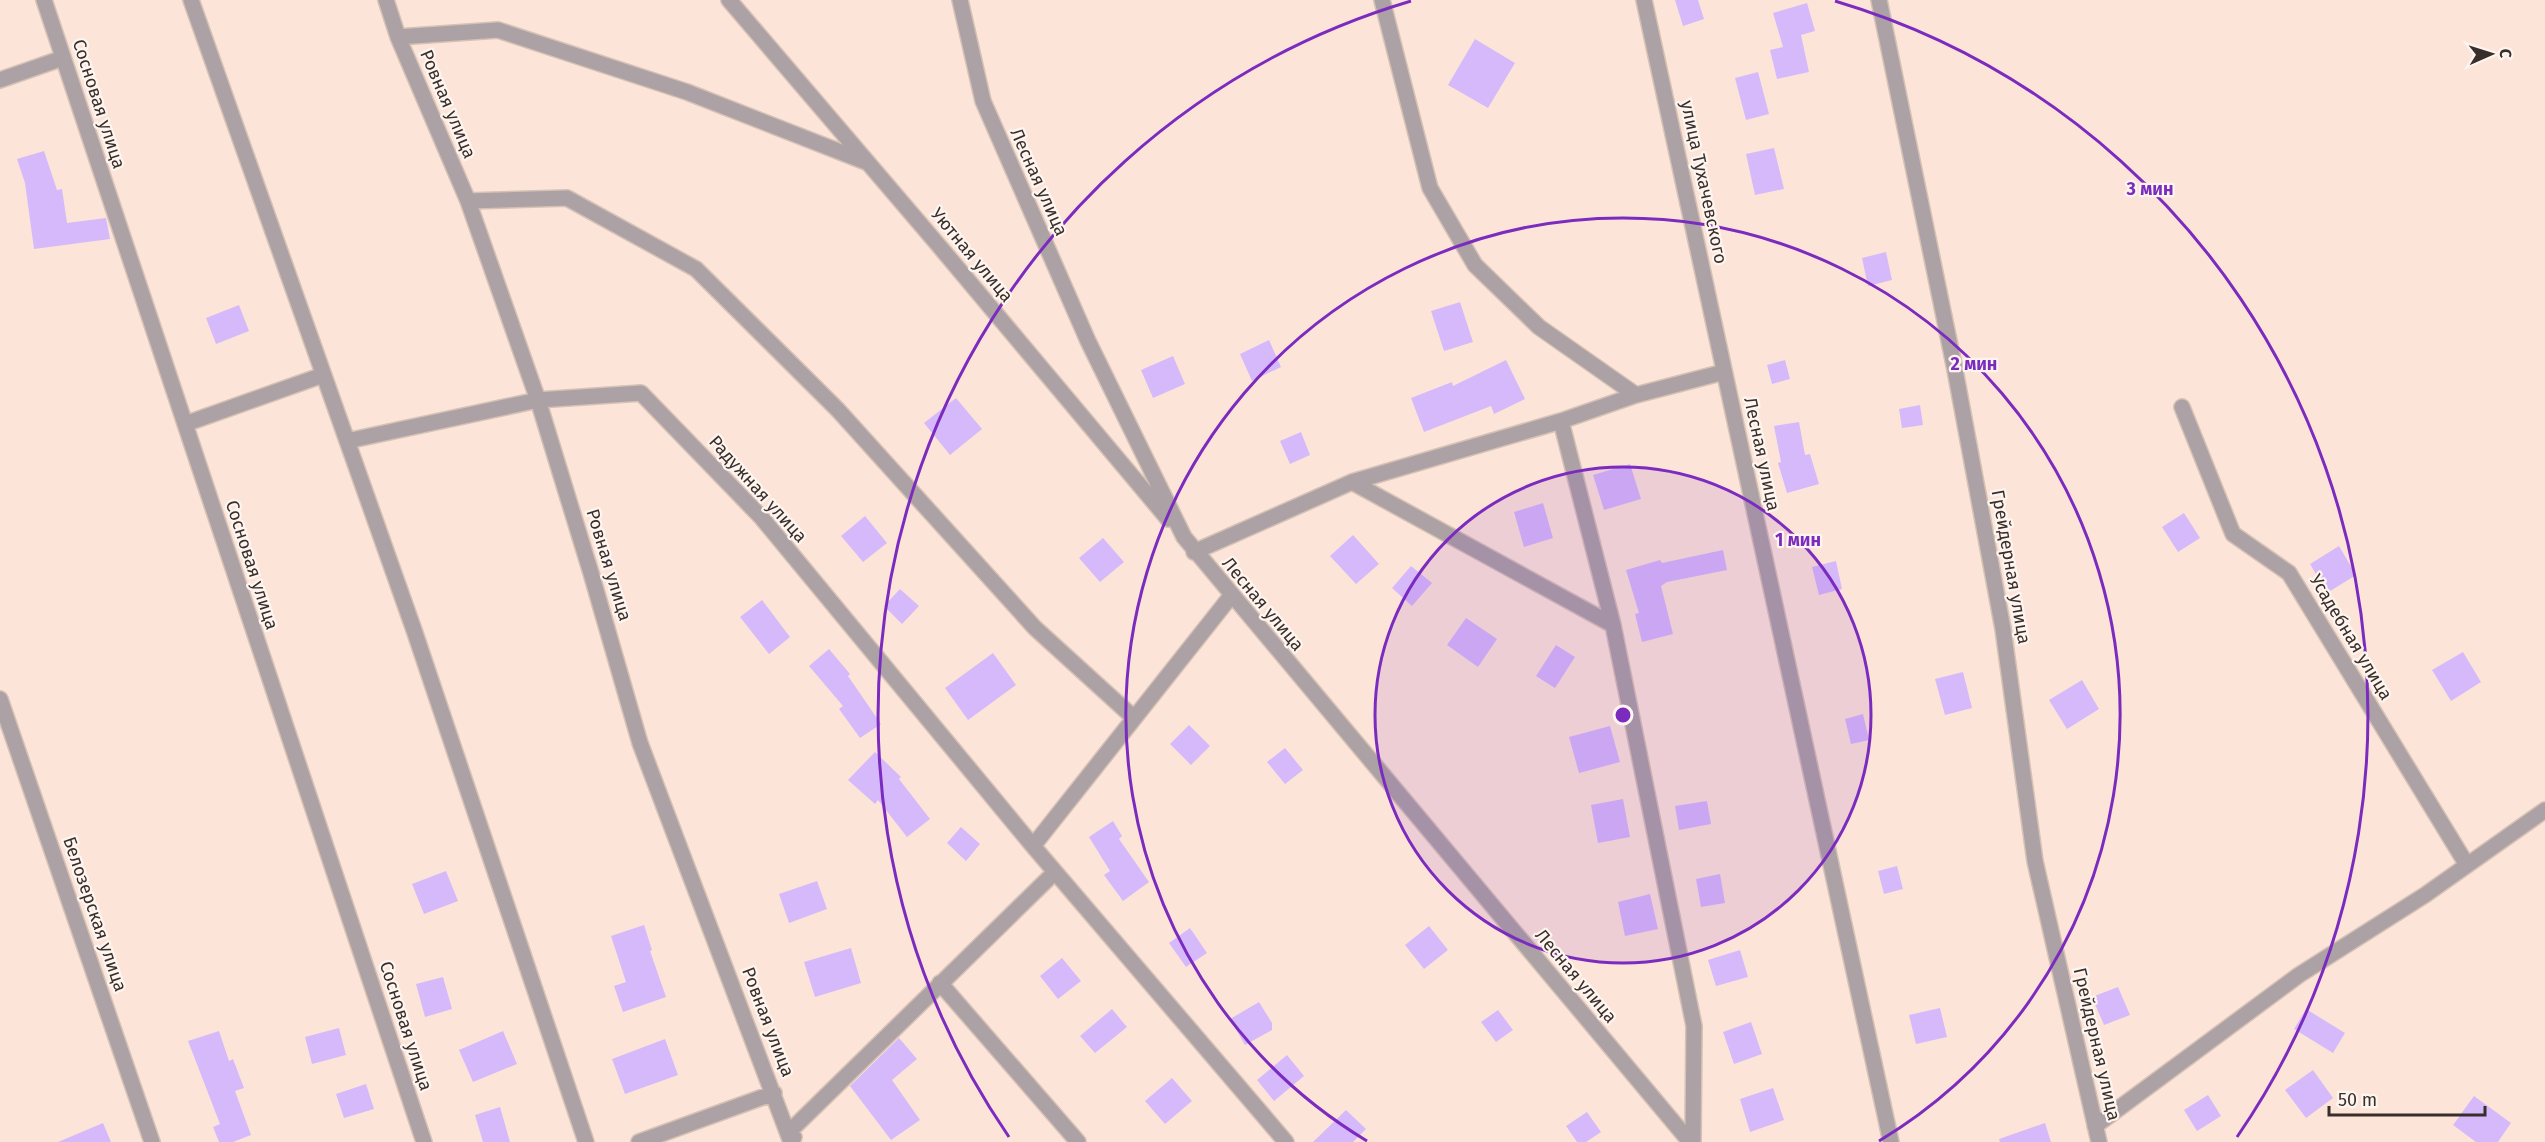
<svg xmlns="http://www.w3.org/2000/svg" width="2545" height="1142" viewBox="0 0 2545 1142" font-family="'Fira Sans',sans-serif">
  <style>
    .building { fill: #d6b9fb }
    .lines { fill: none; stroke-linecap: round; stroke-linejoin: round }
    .minor-casing { stroke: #d5c1b5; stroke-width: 18 }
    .minor { stroke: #aca1a4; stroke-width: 15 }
    .ring { fill: none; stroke: #7b2cbf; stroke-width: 3 }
    .labels { text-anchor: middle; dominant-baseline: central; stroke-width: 4.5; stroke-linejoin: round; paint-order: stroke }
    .street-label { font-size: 18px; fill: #382f2a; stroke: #fef5f0 }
    .centre { fill: #7b2cbf; stroke: #fef5f0; stroke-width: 3 }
    .ring-label { font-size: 18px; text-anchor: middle; font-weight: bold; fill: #7b2cbf; stroke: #fef5f0; stroke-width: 4.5; stroke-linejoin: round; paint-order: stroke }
  </style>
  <rect width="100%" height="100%" fill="#fce5d8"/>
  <!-- building -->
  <path class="building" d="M1675,0h23l6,19 -21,7z
    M1807,3l8,28 -14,4 8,37 -32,7 -7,-29 13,-3 -10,-34z
    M1475,39l40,24 -27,45 -40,-23z
    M1758,72l11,42 -23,6 -11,-42z
    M1774,148l10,41 -29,6 -9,-41z
    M44,151l13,39 5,-1 5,34 39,-5 4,21 -76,10 -9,-66 -8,-24z
    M1886,252l6,28 -24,6 -6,-28z
    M1460,302l13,40 -29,9 -13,-40z
    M239,305l10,26 -33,13 -10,-26z
    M1269,340l12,27 -29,14 -12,-27z
    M1173,356l12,28 -32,14 -12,-28z
    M1506,360l19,39 -31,15 -3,-8 -67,26 -13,-34 41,-16 1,4z
    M1785,360l5,19 -18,5 -5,-19z
    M956,398l26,31 -32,26 -26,-32z
    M1920,405l3,20 -21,3 -3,-19z
    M1799,422l6,33 5,-1 9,30 -32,9 -9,-30 3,-1 -7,-36z
    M1301,432l9,23 -20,9 -10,-23z
    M1630,464l11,35 -37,11 -11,-35z
    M1543,503l10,35 -29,9 -10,-35z
    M2184,513l16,25 -22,14 -16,-25z
    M865,516l22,27 -24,19 -22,-26z
    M1353,535l26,29 -23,20 -26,-28z
    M1103,538l21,24 -24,20 -21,-24z
    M2339,546l17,29 -29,18 -17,-29z
    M1723,550l4,20 -60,12 -6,4 12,48 -31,8 -7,-28 4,-1 -13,-43 34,-10 2,3z
    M1836,561l6,28 -23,6 -7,-28z
    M1411,566l21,17 -20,23 -20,-18z
    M900,589l19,17 -17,18 -18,-18z
    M762,600l28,37 -21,17 -29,-37z
    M1466,618l31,21 -19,28 -31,-22z
    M1556,645l19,12 -20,31 -19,-12z
    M829,649l21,25 -2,2 33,48 -21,14 -21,-29 4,-3 -34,-40z
    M2463,652l18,30 -30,19 -19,-31z
    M993,653l23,32 -48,35 -23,-32z
    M1963,672l9,36 -27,7 -10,-36z
    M2082,680l17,29 -32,20 -18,-29z
    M1863,714l6,26 -18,4 -6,-25z
    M1189,725l21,21 -19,19 -21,-21z
    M1610,726l10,36 -41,11 -10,-36z
    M1285,748l18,22 -18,14 -18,-22z
    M875,752l26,25 -2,2 31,40 -23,18 -29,-37 -3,4 -27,-24z
    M1623,799l7,38 -32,6 -7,-38z
    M1707,801l4,23 -32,6 -4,-24z
    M1113,821l9,15 -3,3 30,43 -26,19 -19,-26 6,-4 -21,-34z
    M961,827l19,17 -14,17 -19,-18z
    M1897,866l6,23 -19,5 -6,-23z
    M446,871l12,30 -34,13 -12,-30z
    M1720,874l5,29 -24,4 -5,-28z
    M817,881l10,28 -38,14 -10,-29z
    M1650,894l8,35 -33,7 -7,-34z
    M644,925l8,25 -2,1 16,46 -43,15 -9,-26 12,-4 -15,-46z
    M1429,926l19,24 -24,19 -19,-24z
    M1190,928l17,25 -21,14 -17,-24z
    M851,948l10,35 -46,14 -11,-35z
    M1740,950l8,27 -32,9 -8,-26z
    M1062,958l19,23 -23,18 -18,-23z
    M443,977l9,32 -27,8 -9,-33z
    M2118,987l12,28 -26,10 -12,-28z
    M1259,1002l13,21v7l-27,15 -15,-26z
    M1940,1008l7,29 -31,7 -7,-29z
    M1112,1009l15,18 -32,26 -15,-17z
    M2306,1009l39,24 -12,20 -39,-24z
    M1498,1010l15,20 -17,12 -15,-20z
    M1751,1022l11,32 -28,10 -11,-32z
    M339,1028l7,27 -34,9 -7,-27z
    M219,1031l10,30 4,-2 11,29 -9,3 16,44 -18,7h-14l-6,-15 7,-3 -32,-83z
    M503,1031l14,33 -44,18 -14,-32z
    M899,1038l18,21 -25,21 28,40 -29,20 -41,-54z
    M665,1039l13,36 -53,19 -13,-35z
    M1287,1055l17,21 -30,25 -17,-21z
    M2313,1070l20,28 -27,20 -21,-28z
    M1172,1078l20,23 -27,23 -20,-23z
    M366,1084l8,25 -30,9 -8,-24z
    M1773,1088l11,32 -34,12 -10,-33z
    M2208,1095l13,21 -24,15 -13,-21z
    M2474,1096l37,27 -13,19h-22l-23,-17z
    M500,1107l10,35h-27l-8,-27z
    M1346,1110l20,19 -13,13h-40z
    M1587,1112l14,20 -15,10h-9l-11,-16z
    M103,1123l8,19h-53z
    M2045,1123l6,19h-51l-1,-3z"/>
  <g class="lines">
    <defs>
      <path id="minor" d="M44,0l380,1142
        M191,0l223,630 172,512
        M386,0l12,37 70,164 70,199 53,173 49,170 151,399
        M729,0l211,247 228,272
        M960,0l23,101 105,240 96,196 506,605
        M1382,0l48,188 45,77 64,62 97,68
        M1644,0l247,1142
        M1879,0l76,370 48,259 32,232 64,281
        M398,37l100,-7 189,62 179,70
        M0,80l63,-22
        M468,201l99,-3 129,71 142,141 197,218 99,90
        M2182,407l51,127 56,39 178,292
        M1561,421l52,204 81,401 -1,116
        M185,424l138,-49
        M347,441l191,-41 103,-7 120,124 272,329 253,296
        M1352,482l261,143
        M1194,552l158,-70 209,-61 75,-26 88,-23
        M0,699l152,443
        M1033,846l198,-250
        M940,983l138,159
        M2095,1126l204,-151 126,-80 120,-85
        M794,1137l-6,-4 267,-261
        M639,1142l135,-49"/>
    </defs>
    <!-- minor casing -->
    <use href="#minor" class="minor-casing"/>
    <!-- minor -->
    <use href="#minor" class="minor"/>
  </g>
  <!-- distance rings -->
  <circle cx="1623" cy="715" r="248" fill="#7b2cbf" fill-opacity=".12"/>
  <g class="ring">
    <circle cx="1623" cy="715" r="248"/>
    <path d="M1367 1141A497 497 0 1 1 1879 1141"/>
    <path d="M1009 1137A745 745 0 0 1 1411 1M1835 1A745 745 0 0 1 2237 1137"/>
  </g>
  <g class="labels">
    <!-- street labels -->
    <g class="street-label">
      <text transform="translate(99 104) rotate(72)">Сосновая улица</text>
      <text transform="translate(448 104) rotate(67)">Ровная улица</text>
      <text transform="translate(1039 182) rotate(66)">Лесная улица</text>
      <text transform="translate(1704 182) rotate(78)">улица Тухачевского</text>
      <text transform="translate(972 255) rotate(50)">Уютная улица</text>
      <text transform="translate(1762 454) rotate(78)">Лесная улица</text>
      <text transform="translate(758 489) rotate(48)">Радужная улица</text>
      <text transform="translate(252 565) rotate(72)">Сосновая улица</text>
      <text transform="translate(609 565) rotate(73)">Ровная улица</text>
      <text transform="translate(2011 567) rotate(80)">Грейдерная улица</text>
      <text transform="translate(1263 604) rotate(50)">Лесная улица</text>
      <text transform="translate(2351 637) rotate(59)">Усадебная улица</text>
      <text transform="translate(95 914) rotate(71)">Белозерская улица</text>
      <text transform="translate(1576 976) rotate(50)">Лесная улица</text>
      <text transform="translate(768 1022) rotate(69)">Ровная улица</text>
      <text transform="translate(406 1026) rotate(72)">Сосновая улица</text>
      <text transform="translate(2097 1044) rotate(77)">Грейдерная улица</text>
    </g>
  </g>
  <circle cx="1623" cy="715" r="9" class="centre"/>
  <g class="ring-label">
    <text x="2150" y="195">3 мин</text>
    <text x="1974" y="370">2 мин</text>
    <text x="1798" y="546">1 мин</text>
  </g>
  <!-- north arrow -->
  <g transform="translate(2491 54) rotate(87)" stroke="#fef5f0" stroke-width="4.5" paint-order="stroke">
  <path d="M0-4.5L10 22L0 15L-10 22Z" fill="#382f2a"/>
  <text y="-9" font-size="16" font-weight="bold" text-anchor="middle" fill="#382f2a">С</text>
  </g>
  <!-- scale -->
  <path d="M2329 1106v9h156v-9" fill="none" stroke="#382f2a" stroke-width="3"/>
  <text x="2338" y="1106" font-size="18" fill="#382f2a" stroke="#fef5f0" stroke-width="4.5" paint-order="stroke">50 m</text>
</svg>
